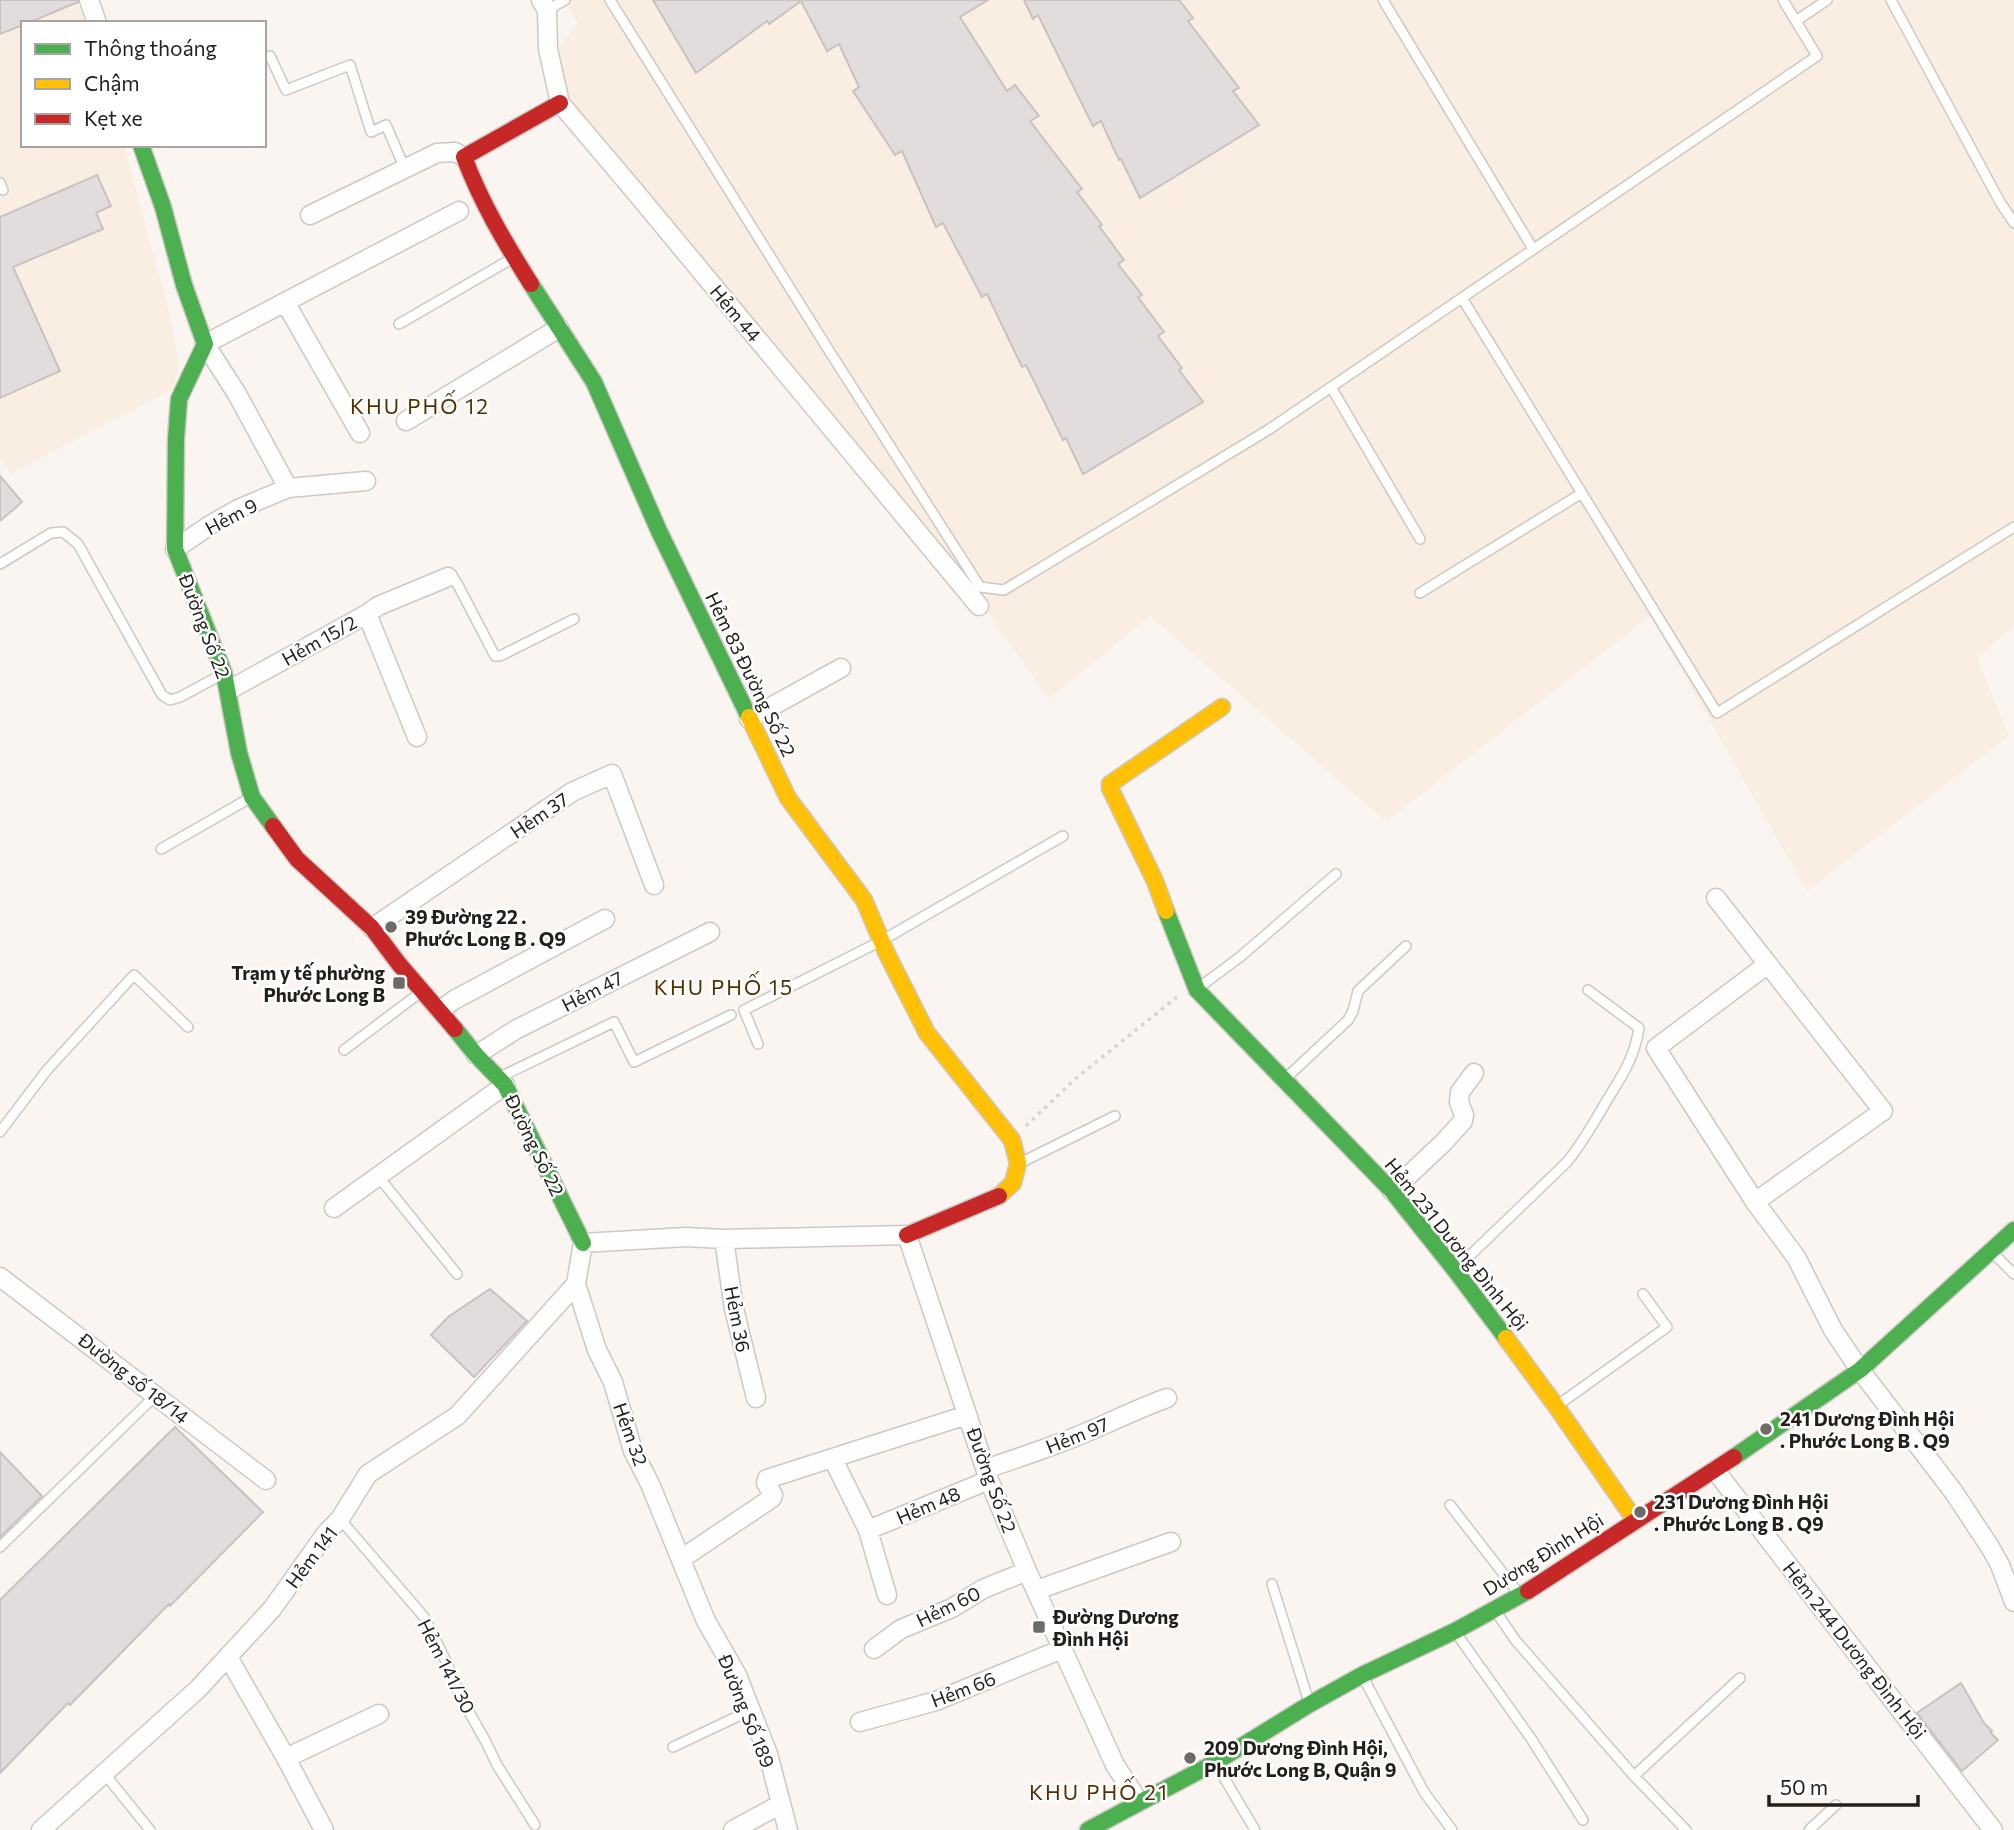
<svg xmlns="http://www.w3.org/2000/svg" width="2014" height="1830" viewBox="0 0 2014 1830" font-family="Commissioner,sans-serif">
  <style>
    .built { fill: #f9eee1 }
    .building { fill: #e2dddc; stroke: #c8c2c2; stroke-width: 2 }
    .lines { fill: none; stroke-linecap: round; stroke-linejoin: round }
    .lane-casing { stroke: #cdc8c3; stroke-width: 12 }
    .street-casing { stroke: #cdc8c3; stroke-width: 21 }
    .fast-casing { stroke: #cdc8c3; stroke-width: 19 }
    .slow-casing { stroke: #cdc8c3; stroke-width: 19 }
    .jam-casing { stroke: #cdc8c3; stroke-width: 19 }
    .path { stroke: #d5d4d2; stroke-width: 3.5; stroke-dasharray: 3.5 5; stroke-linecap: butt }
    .lane { stroke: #fefefd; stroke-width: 9 }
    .street { stroke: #fefefd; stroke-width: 18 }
    .fast { stroke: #4caf50; stroke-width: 16 }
    .slow { stroke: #ffc107; stroke-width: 16 }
    .jam { stroke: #c62828; stroke-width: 16 }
    .poi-dot { fill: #6e6a65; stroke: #fff; stroke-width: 2.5 }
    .labels { text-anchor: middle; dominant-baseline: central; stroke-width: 5; stroke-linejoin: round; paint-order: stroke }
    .street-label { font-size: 19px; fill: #231f1a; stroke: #fff }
    .poi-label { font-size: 19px; font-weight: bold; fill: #231f1a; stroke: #fff; text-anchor: start }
    .neighbourhood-label { font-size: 21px; letter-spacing: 2px; fill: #562f00; stroke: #fff }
  </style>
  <rect width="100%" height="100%" fill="#faf5f0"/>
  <!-- built -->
  <path class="built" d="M0,0h77l8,23h-62v122h101l48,179 7,43 -6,22 -162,85 -11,-19z
    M564,0h1450v626l-37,32 32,78 -202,155 -157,-275 -264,206 -236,-206 -101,83 -67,-95 -413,-498 -13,-54 22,-29z"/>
  <!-- building -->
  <path class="building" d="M0,0h78v2l-50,21h-5v2l-23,9z
    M653,0h335l-28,17 47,74 8,-6 24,31 -9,5 52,68 -5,3 25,33 -3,1 25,34 -6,4 24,31 -4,2 26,35 -6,4 24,32 -3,2 24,32 -120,72 -17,-36 -3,2 -37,-75 -4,2 -35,-73 -5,3 -39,-74 -7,4 -34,-76 -7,4 -42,-64 6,-4 -20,-43 -12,7 -26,-50 -32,23 -2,-3 -71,52z
    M1024,0h155l14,18 -5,3 51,67 -6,3 26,34 -119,73 -19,-39 -2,1 -18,-39 -8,5 -55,-111 -5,4z
    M97,175l14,31 -15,7 7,16 -90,38 47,104 -60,27v-181z
    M0,476l22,26 -22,19z
    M490,1289l37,32 -53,56 -43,-42 17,-18z
    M175,1427l88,85 -93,94 -1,-2 -99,101 -2,-2 -68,70v-173z
    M0,1452l42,44 -42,41z
    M1961,1683l23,40 8,8 -2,1 8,8 -36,31 -45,-58z"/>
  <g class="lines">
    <defs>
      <path id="lane" d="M610,0l218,349 152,238 24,3 264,-160 549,-374 -34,-56
        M1383,0l150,249
        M1891,0l109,202 14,21
        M547,10l18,-10
        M1796,21l31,-21
        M270,56l16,34 64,-25 21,67 15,-7 19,44
        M0,183l3,7
        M1462,298l255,415 297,-186
        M399,324l114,-66
        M1331,387l89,152
        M0,564l51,-31 12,-1 15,12 84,151 8,5 10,-3 43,-23
        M448,577l6,2 5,8 36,69h5l74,-37
        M1420,593l162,-100
        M161,849l89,-51
        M1197,989l43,-32 96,-83
        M758,1044l-14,-34 137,-69 182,-105
        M344,1050l77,-58
        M500,1077l114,-55 20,40 97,-47
        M1285,1079l63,-59 5,-9 5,-20 48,-45
        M0,1132l47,-62 87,-95 54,52
        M1020,1163l95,-47
        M378,1176l79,98
        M1992,1252l22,22
        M1456,1269l111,-107c14,-17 25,-36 36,-55 16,-27 31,-46 36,-79l-51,-38
        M1558,1405l109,-78 -24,-33
        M1450,1505l70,90
        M340,1519l84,98 23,46 13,33 26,46 11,23 38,60
        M0,1547l156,-152
        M1272,1584l37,118
        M1496,1612l20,29 118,135 52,54
        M1456,1633l74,104 53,83
        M1363,1677l61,115 28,38
        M673,1747l78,-37
        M1216,1764l39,66
        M104,1773l46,57
        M1634,1776l106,-98
        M1809,1830l27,-25"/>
      <path id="street" d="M89,0l8,23
        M541,0l6,10 1,39 12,54 72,85 347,418
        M310,215l127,-62 18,-1 9,5
        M285,302l75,131
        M406,421l153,-93
        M288,488l-51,-94 -32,-50 254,-133
        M175,549l35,-24 28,-16 50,-21 78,-7
        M367,614l11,-8 70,-29
        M229,690l138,-76 50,123
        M749,719l92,-51
        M1716,898l167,213 -128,91
        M372,928l200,-136 40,-18 42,111
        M1768,964l-112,84 99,154 41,55 37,73 27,40 93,121 37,56 10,18 14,37
        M440,1010l14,-10 151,-81
        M476,1055l41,-26 193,-97
        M1392,1191l51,-48 20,-22 1,-6 -5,-13 1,-10 14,-19
        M334,1208l171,-123
        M724,1239l10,70 22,89
        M0,1277l266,203
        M833,1459l35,71 19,65
        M986,1469c25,-9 51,-17 76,-27 36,-13 69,-31 105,-44
        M1715,1470l278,360
        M868,1530l121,-50
        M681,1559l91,-61 1,-3 -7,-12 1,-4 200,-64
        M1037,1590l134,-48
        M874,1649l27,-20 51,-21 31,-19 44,-18
        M228,1657l58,101 38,72
        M860,1722l76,-21 126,-52
        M286,1758l93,-44
        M41,1830l157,-141 74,-80 55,-77 13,-13 28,-45 89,-58 119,-132
        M733,1830l48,-26
        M788,1830l-20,-76 -31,-79 -31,-54 -56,-137 -17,-33 -20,-69 -16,-32 -21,-66 7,-41 103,-6 38,2 183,-4 82,245 38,91 88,194 24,37"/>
      <path id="fast" d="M141,145l22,62 21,78 21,59 -26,55 -3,40 -1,110 49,124 15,80 13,44 21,29
        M531,284l63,98 65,149 90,186
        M1166,911l31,79 195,201 63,79 51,68
        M455,1029l21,26 29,30 78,158
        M1734,1457l126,-87 154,-140
        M1088,1830l128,-68 94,-58 52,-29 93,-44 73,-40"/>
      <path id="slow" d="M749,717l39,81 76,102 23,54 40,79 85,107 6,23 -5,20 -14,13
        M1166,911l-11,-30 -45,-93v-4l112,-77
        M1506,1338l50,68 79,114"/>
      <path id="jam" d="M531,284c-26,-41 -50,-82 -67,-127l96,-54
        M273,826l24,33 75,69 27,36 56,65
        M907,1235l92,-39
        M1528,1591l206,-134"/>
    </defs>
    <!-- lane casing -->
    <use href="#lane" class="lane-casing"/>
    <!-- street casing -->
    <use href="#street" class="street-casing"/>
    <!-- fast casing -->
    <use href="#fast" class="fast-casing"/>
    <!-- slow casing -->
    <use href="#slow" class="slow-casing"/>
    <!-- jam casing -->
    <use href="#jam" class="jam-casing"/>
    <!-- path -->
    <path class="path" d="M1026,1126l49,-47 102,-82"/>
    <!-- lane -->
    <use href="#lane" class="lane"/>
    <!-- street -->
    <use href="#street" class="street"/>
    <!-- fast -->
    <use href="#fast" class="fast"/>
    <!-- slow -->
    <use href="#slow" class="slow"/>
    <!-- jam -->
    <use href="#jam" class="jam"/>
  </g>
  <!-- markers -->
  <g class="poi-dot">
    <circle cx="391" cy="927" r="7"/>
    <rect x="392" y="976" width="14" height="14" rx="3.5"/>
    <circle cx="1766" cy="1429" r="7"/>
    <circle cx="1640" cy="1512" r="7"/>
    <rect x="1032" y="1620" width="14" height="14" rx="3.5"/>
    <circle cx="1190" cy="1758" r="7"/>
  </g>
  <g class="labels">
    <!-- street labels -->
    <g class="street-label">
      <text transform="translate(736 313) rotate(50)">Hẻm 44</text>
      <text transform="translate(231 516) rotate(-28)">Hẻm 9</text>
      <text transform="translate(205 626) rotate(69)">Đường Số 22</text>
      <text transform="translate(319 640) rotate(-29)">Hẻm 15/2</text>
      <text transform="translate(751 674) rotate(64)">Hẻm 83 Đường Số 22</text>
      <text transform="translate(539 815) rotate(-34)">Hẻm 37</text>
      <text transform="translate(592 991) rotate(-27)">Hẻm 47</text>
      <text transform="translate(535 1145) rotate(64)">Đường Số 22</text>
      <text transform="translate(1457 1244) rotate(51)">Hẻm 231 Dương Đình Hội</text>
      <text transform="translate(738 1319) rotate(79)">Hẻm 36</text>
      <text transform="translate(134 1378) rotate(38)">Đường số 18/14</text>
      <text transform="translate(631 1434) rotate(70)">Hẻm 32</text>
      <text transform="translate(1077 1435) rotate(-22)">Hẻm 97</text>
      <text transform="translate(992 1480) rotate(70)">Đường Số 22</text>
      <text transform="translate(928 1505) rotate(-23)">Hẻm 48</text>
      <text transform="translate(1543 1554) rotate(-32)">Dương Đình Hội</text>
      <text transform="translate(311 1557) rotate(-53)">Hẻm 141</text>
      <text transform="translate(948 1606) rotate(-26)">Hẻm 60</text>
      <text transform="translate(1855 1650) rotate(52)">Hẻm 244 Dương Đình Hội</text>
      <text transform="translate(447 1666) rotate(63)">Hẻm 141/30</text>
      <text transform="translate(963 1689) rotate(-21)">Hẻm 66</text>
      <text transform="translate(747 1711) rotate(68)">Đường Số 189</text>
    </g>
    <!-- poi labels -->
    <g class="poi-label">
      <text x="405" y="916">39 Đường 22 .<tspan x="405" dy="22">Phước Long B . Q9</tspan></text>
      <text x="385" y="972" text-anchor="end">Trạm y tế phường<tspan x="385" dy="22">Phước Long B</tspan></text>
      <text x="1780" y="1418">241 Dương Đình Hội<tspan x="1780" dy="22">. Phước Long B . Q9</tspan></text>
      <text x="1654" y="1501">231 Dương Đình Hội<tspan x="1654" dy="22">. Phước Long B . Q9</tspan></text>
      <text x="1053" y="1616">Đường Dương<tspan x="1053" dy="22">Đình Hội</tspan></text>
      <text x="1204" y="1747">209 Dương Đình Hội,<tspan x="1204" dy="22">Phước Long B, Quận 9</tspan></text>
    </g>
    <!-- neighbourhood labels -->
    <g class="neighbourhood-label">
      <text x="420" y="405">KHU PHỐ 12</text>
      <text x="724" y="986">KHU PHỐ 15</text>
      <text x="1099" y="1791">KHU PHỐ 21</text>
    </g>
  </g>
  <!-- legend -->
  <rect x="21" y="21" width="245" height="126" fill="#ffffff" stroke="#a7a5a3" stroke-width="2"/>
  <rect x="35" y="44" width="35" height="10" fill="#4caf50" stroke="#a7a5a3" stroke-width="2"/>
  <text x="84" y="56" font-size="21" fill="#231f1a">Thông thoáng</text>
  <rect x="35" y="79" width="35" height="10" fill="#ffc107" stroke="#a7a5a3" stroke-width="2"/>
  <text x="84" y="91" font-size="21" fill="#231f1a">Chậm</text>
  <rect x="35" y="114" width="35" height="10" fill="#c62828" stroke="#a7a5a3" stroke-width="2"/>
  <text x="84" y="126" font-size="21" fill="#231f1a">Kẹt xe</text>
  <!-- scale -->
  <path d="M1769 1795v10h149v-10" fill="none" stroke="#231f1a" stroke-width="3.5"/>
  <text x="1780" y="1795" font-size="21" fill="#231f1a" stroke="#ffffff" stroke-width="5" paint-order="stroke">50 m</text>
</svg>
